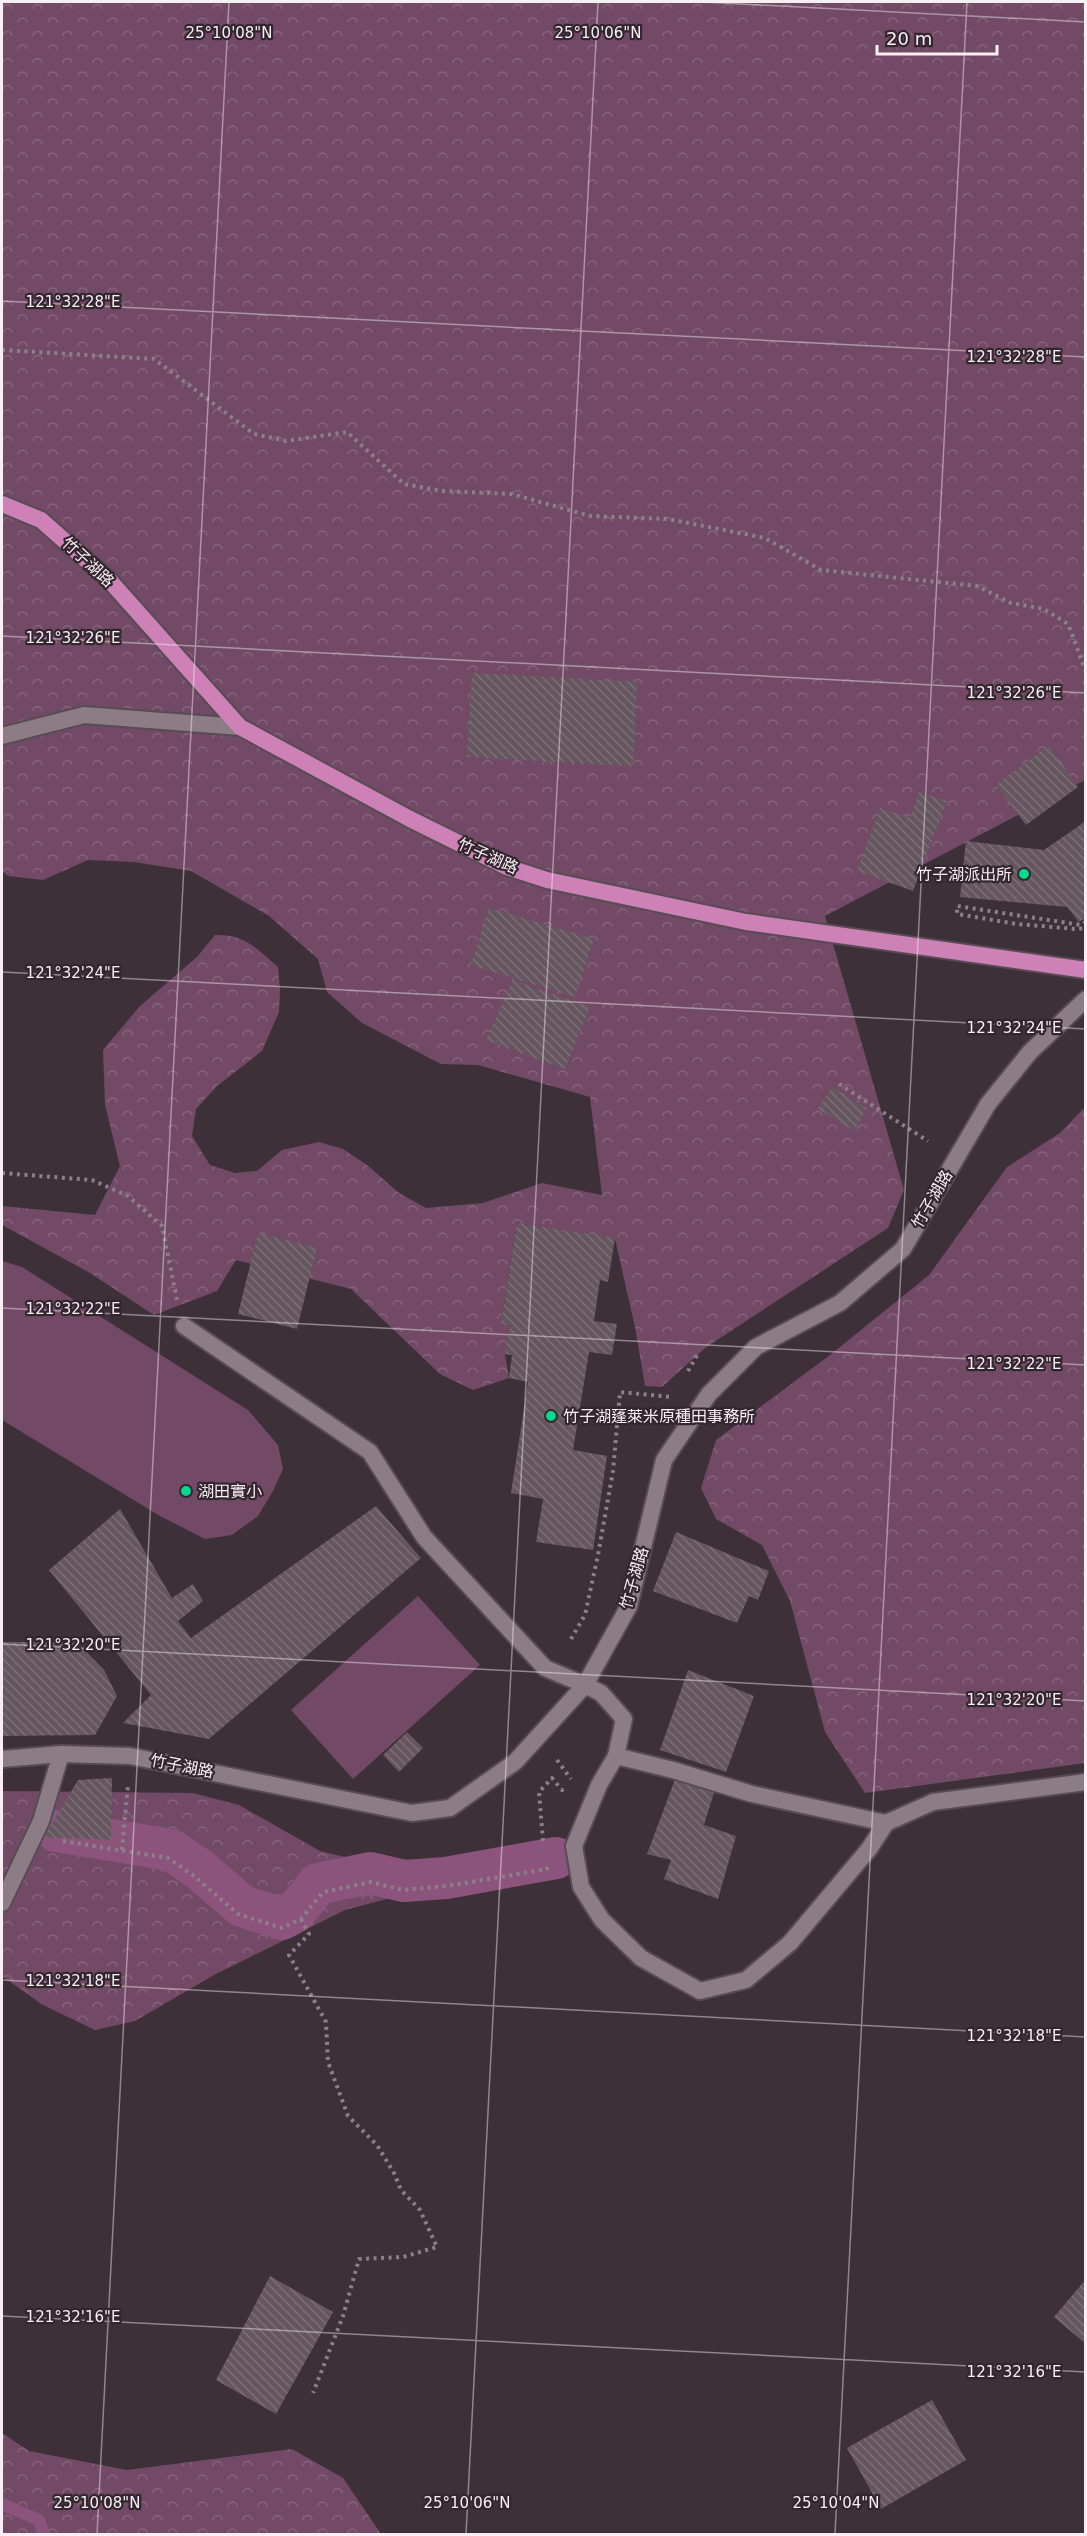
<svg xmlns="http://www.w3.org/2000/svg" width="1087" height="2536" viewBox="0 0 1087 2536" font-family="'DejaVu Sans','Noto Sans TC',sans-serif">
  <style>
    .grass { fill: #724a65 }
    .forest { fill: url(#forest-crowns) }
    .lines { fill: none; stroke-linecap: round; stroke-linejoin: round }
    .stream { stroke: #8c547c; stroke-width: 12 }
    .canal { stroke: #8c547c; stroke-width: 42 }
    .building { fill: url(#building-back-hatch) }
    .service-casing { stroke: #574c53; stroke-width: 20 }
    .minor-casing { stroke: #574c53; stroke-width: 20 }
    .primary-casing { stroke: #574c53; stroke-width: 20 }
    .path { stroke: #8c8188; stroke-width: 4; stroke-dasharray: 3 4.5; stroke-linecap: butt }
    .service { stroke: #8c7c86; stroke-width: 16 }
    .minor { stroke: #8c7c86; stroke-width: 16 }
    .primary { stroke: #cd81b7; stroke-width: 16 }
    .ticks { fill: none; stroke: #f8eff5; stroke-width: 1.5; stroke-opacity: 0.45 }
    .poi-dot { fill: #00d98c; stroke: #33262f; stroke-width: 2 }
    .labels { text-anchor: middle; dominant-baseline: central; stroke-width: 4.5; stroke-linejoin: round; paint-order: stroke }
    .street-label { font-size: 16px; fill: #f8eff5; stroke: #33262f }
    .poi-label { font-size: 16px; fill: #f8eff5; stroke: #33262f; text-anchor: start }
    .ticks-label { font-size: 15px; text-anchor: middle; fill: #f8eff5; stroke: #33262f; stroke-width: 4.5; stroke-linejoin: round; paint-order: stroke }
  </style>
  <defs>
    <pattern id="forest-crowns" width="20" height="18" patternUnits="userSpaceOnUse" patternTransform="scale(1.5)"><rect width="20" height="18" fill="#724a65"/><path d="M2 6a3 3 0 1 1 6 0M12 15a3 3 0 1 1 6 0" fill="none" stroke="#87647c"/></pattern>
    <pattern id="building-back-hatch" width="6" height="6" patternUnits="userSpaceOnUse" patternTransform="scale(1.5)"><rect width="6" height="6" fill="#655660"/><path d="M-1 5l2 2M0 0l6 6M5-1l2 2" fill="none" stroke="#7c6f77"/></pattern>
  </defs>
  <rect width="100%" height="100%" fill="#3d3039"/>
  <!-- grass -->
  <path class="grass" d="M2,1261l20,6 226,143 30,35 5,24 -10,22 -15,25 -26,19 -27,4 -45,-23 -158,-96z
    M418,1596l62,69 -127,114 -62,-69z"/>
  <!-- forest -->
  <path class="forest" d="M2,2h1083v778l-260,136 79,274 -16,38 -183,120 -43,39 -17,-1 -10,-59 -20,-88 -98,-16 -16,101 9,2 -5,28 4,24 -36,12 -33,-16 -89,-85 -115,-29 -19,31 -63,24 -64,-42 -88,-48v-19l93,9 25,-49 -15,-61 -2,-55 37,-44 57,-49 18,-22c30,-1 41,13 63,32l2,23 -1,22 -17,39 -45,35 -21,23 -4,27 18,29 25,8 22,-2 25,-21 37,-8 24,7 24,16 32,28 27,15 57,-5 59,-20 60,12 -12,-98 -112,-32 -37,-1 -79,-41 -35,-31 -9,-33 -49,-43 -78,-45 -57,-9 -46,-2 -45,20 -35,-4 -6,-5z
    M1085,1107v656l-220,30 -40,-61 -35,-131 -28,-56 -46,-26 -15,-31 15,-48 114,-85 99,-80 78,-108 53,-34z
    M2,1791l191,2 46,12 81,46 46,11 115,12 -136,36 -131,65 -79,46 -40,9 -52,-25 -41,-29z
    M2,2433l27,18 98,19 165,-21 51,29 38,56h-379z"/>
  <g class="lines">
    <!-- stream -->
    <path class="stream" d="M2,2504l37,16 5,14"/>
    <!-- canal -->
    <path class="canal" d="M56,1831l115,19 28,19 43,37 40,13 13,-7 23,-28 52,-11 34,8 42,-3 110,-20"/>
  </g>
  <!-- building -->
  <path class="building" d="M472,673l165,9 -4,84 -166,-9z
    M1049,745l29,42 -52,38 -30,-40z
    M919,792l28,9 -34,90 -56,-20 23,-63 30,10z
    M1086,821v97l-7,4 -12,-15 -107,-10 6,-56 78,9z
    M489,908l105,31 -19,58 -104,-32z
    M513,980l77,27 -25,62 -79,-29z
    M832,1087l35,22 -13,22 -36,-22z
    M517,1223l98,15 -7,44 -8,-2 -6,41 23,3 -5,31 -23,-3 -16,98 34,6 -14,94 -57,-8 7,-43 -32,-6 17,-111 -19,-4 3,-23 -7,-1 5,-28 -9,-2z
    M258,1233l59,15 -20,81 -59,-15z
    M376,1506l45,52 -212,181 -86,-16 28,-28 -102,-125 71,-61 52,89 21,-14 10,17 -25,20 13,17z
    M676,1532l93,39 -11,29 -9,-4 -12,27 -84,-32z
    M2,1642h74l28,28 13,26 -22,39 -93,1z
    M688,1670l66,26 -28,76 -66,-22z
    M407,1732l16,16 -24,24 -16,-17z
    M677,1774l39,12 -12,39 32,11 -18,63 -54,-20 7,-19 -24,-6z
    M112,1778l-1,62 -67,-3 34,-57z
    M270,2276l63,36 -57,102 -60,-34z
    M1086,2279v65l-32,-27z
    M932,2400l34,60 -85,49 -34,-61z"/>
  <g class="lines">
    <defs>
      <path id="service" d="M2,736l82,-21 156,12
        M184,1326l186,126 54,85 121,131 40,17
        M616,1756l57,14 79,24 134,29
        M2,1903l39,-82 20,-67"/>
      <path id="minor" d="M585,1685l16,8 23,26 -8,37 -17,29 -25,61 7,41 21,33 39,38 59,33 46,-11 44,-37 79,-94 17,-26 47,-21 153,-20
        M2,1759l59,-5 69,2 282,57 38,-5 65,-46 70,-77 44,-79 35,-146 45,-66 47,-47 84,-44 63,-54 85,-145 42,-52 56,-53"/>
      <path id="primary" d="M2,504l39,16 69,61 130,146 170,92 97,48 40,13 199,42 340,48"/>
    </defs>
    <!-- service casing -->
    <use href="#service" class="service-casing"/>
    <!-- minor casing -->
    <use href="#minor" class="minor-casing"/>
    <!-- primary casing -->
    <use href="#primary" class="primary-casing"/>
    <!-- path -->
    <path class="path" d="M2,350l152,9 100,75 32,7 61,-9 57,52 38,7 70,3 78,22 78,3 97,19 56,32 156,16 34,17 33,6 24,15 18,48
      M1086,922l-5,3 -124,-19v8l60,10 59,5 10,-1
      M839,1084l89,57
      M2,1173l90,7 36,16 34,30 15,74
      M688,1371l11,-19
      M571,1639l14,-24 13,-60 15,-84 7,-79 51,5
      M557,1760l14,19
      M63,1841l105,17 26,18 44,38 44,14 19,-9 22,-27 48,-10 32,8 44,-4 100,-17v-3
      M543,1841l-4,-49 13,-14 10,12 2,-2
      M122,1850l6,-65
      M301,1919l8,15 -20,21 37,67 2,40 20,54 29,29 17,28 7,17 19,20 17,37 -34,10 -44,2 -16,57 -30,77"/>
    <!-- service -->
    <use href="#service" class="service"/>
    <!-- minor -->
    <use href="#minor" class="minor"/>
    <!-- primary -->
    <use href="#primary" class="primary"/>
  </g>
  <!-- ticks -->
  <path class="ticks" d="M703,2l383,20M2,301l1084,56M2,636l1084,57M2,972l1084,57M2,1308l1084,57M2,1644l1084,57M2,1980l1084,57M2,2316l1084,56M97,2534l132,-2532M466,2534l132,-2532M835,2534l132,-2532"/>
  <!-- markers -->
  <g class="poi-dot">
    <circle cx="1024" cy="874" r="6"/>
    <circle cx="551" cy="1416" r="6"/>
    <circle cx="186" cy="1491" r="6"/>
  </g>
  <g class="labels">
    <!-- street labels -->
    <g class="street-label">
      <text transform="translate(88 562) rotate(43)">竹子湖路</text>
      <text transform="translate(488 856) rotate(24)">竹子湖路</text>
      <text transform="translate(932 1199) rotate(-60)">竹子湖路</text>
      <text transform="translate(634 1578) rotate(-74)">竹子湖路</text>
      <text transform="translate(182 1766) rotate(11)">竹子湖路</text>
    </g>
    <!-- poi labels -->
    <g class="poi-label">
      <text x="1012" y="874" text-anchor="end">竹子湖派出所</text>
      <text x="563" y="1416">竹子湖蓬萊米原種田事務所</text>
      <text x="198" y="1491">湖田實小</text>
    </g>
  </g>
  <g class="ticks-label">
    <text x="229" y="38">25°10'08"N</text>
    <text x="598" y="38">25°10'06"N</text>
    <text x="73" y="307">121°32'28"E</text>
    <text x="1014" y="362">121°32'28"E</text>
    <text x="73" y="643">121°32'26"E</text>
    <text x="1014" y="698">121°32'26"E</text>
    <text x="73" y="978">121°32'24"E</text>
    <text x="1014" y="1033">121°32'24"E</text>
    <text x="73" y="1314">121°32'22"E</text>
    <text x="1014" y="1369">121°32'22"E</text>
    <text x="73" y="1650">121°32'20"E</text>
    <text x="1014" y="1705">121°32'20"E</text>
    <text x="73" y="1986">121°32'18"E</text>
    <text x="1014" y="2041">121°32'18"E</text>
    <text x="73" y="2322">121°32'16"E</text>
    <text x="1014" y="2377">121°32'16"E</text>
    <text x="97" y="2508">25°10'08"N</text>
    <text x="467" y="2508">25°10'06"N</text>
    <text x="836" y="2508">25°10'04"N</text>
  </g>
  <!-- border -->
  <rect width="1087" height="2536" fill="none" stroke="#f8eff5" stroke-width="6"/>
  <!-- scale -->
  <path d="M877 45v9h120v-9" fill="none" stroke="#f8eff5" stroke-width="3"/>
  <text x="886" y="45" font-size="18" fill="#f8eff5" stroke="#33262f" stroke-width="4.5" paint-order="stroke">20 m</text>
</svg>
